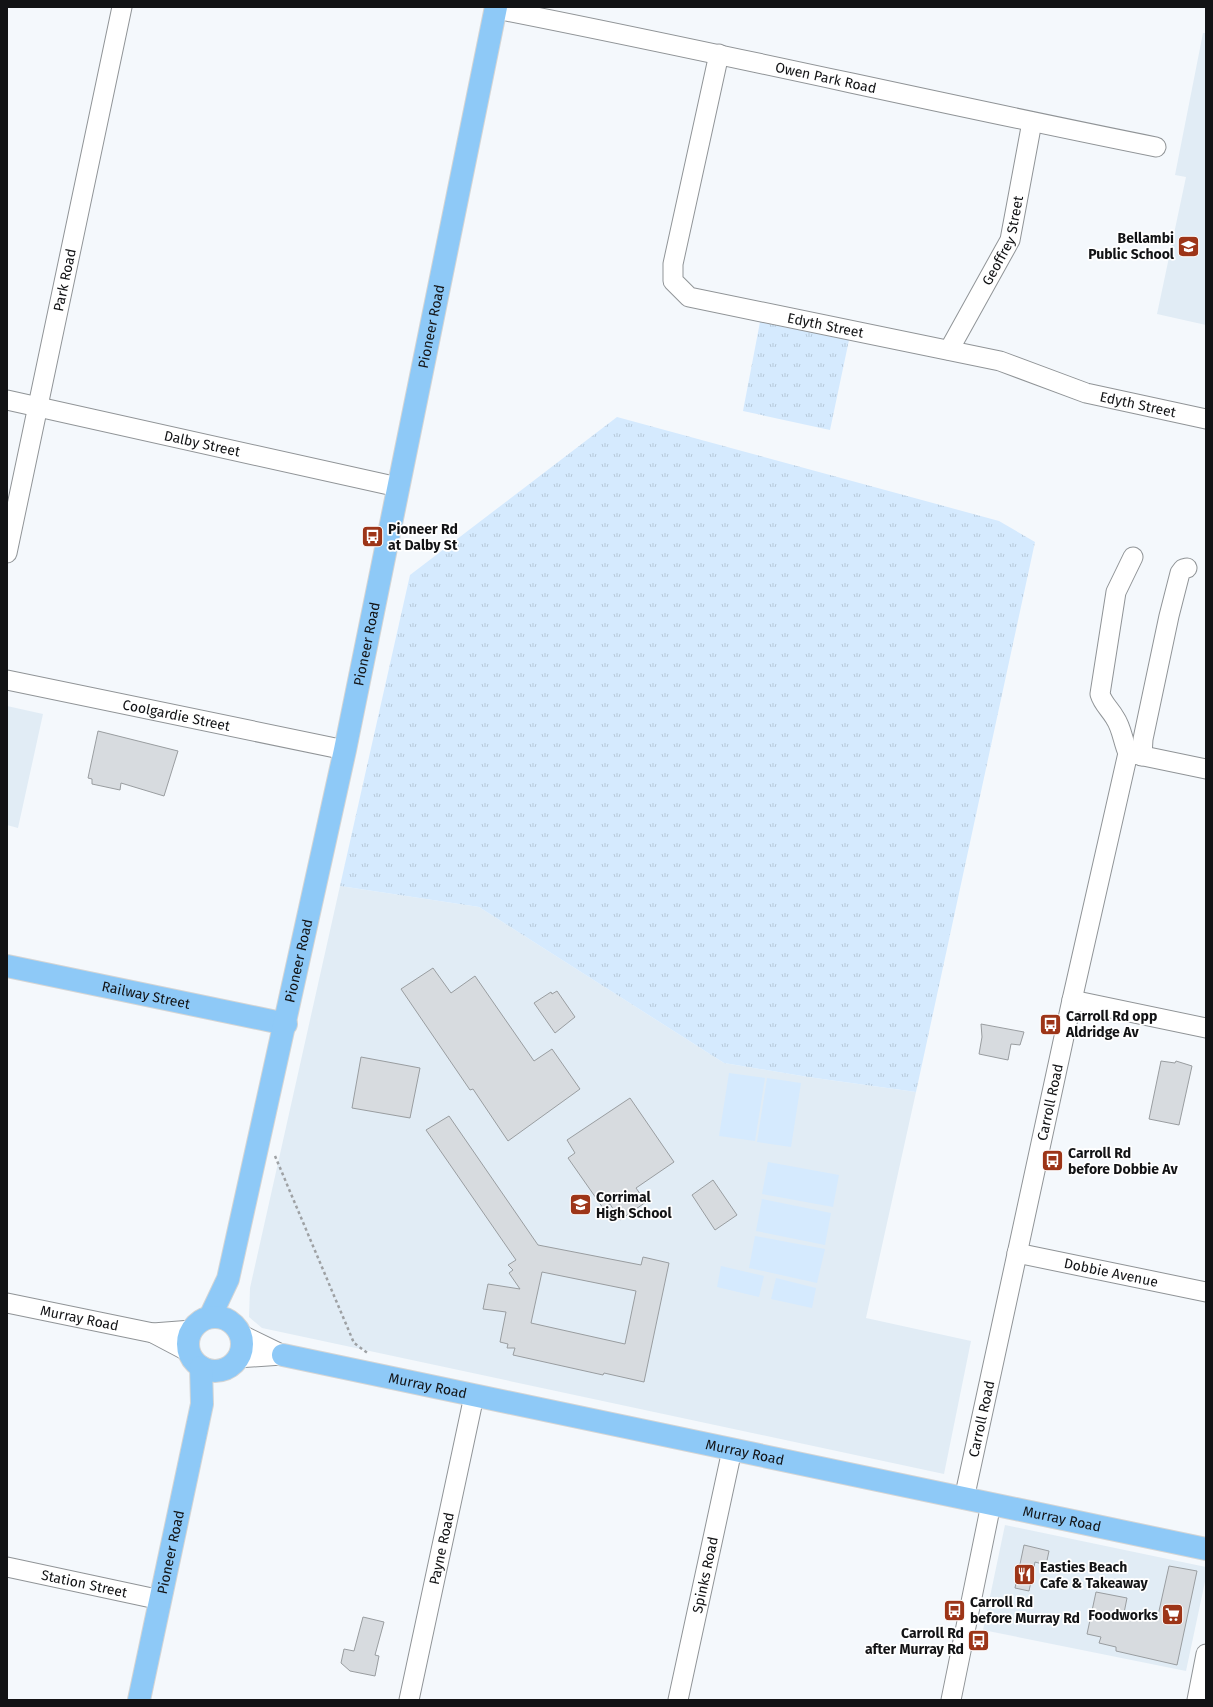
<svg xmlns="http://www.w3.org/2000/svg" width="1213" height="1707" viewBox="0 0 1213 1707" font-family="'Fira Sans',sans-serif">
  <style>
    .built { fill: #e1ecf5 }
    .grass { fill: #d5eafe }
    .park { fill: url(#park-tufts) }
    .building { fill: #d7dbdf; stroke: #999da0; fill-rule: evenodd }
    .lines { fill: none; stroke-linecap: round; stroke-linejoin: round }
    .minor-casing { stroke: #909497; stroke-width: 21 }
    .major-casing { stroke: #d4d5d5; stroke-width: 24 }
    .path { stroke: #9ea1a4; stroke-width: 2.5; stroke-dasharray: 3 3; stroke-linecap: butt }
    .minor { stroke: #fff; stroke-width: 19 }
    .major { stroke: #8ec9f7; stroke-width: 22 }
    .labels { text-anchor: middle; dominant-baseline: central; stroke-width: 3.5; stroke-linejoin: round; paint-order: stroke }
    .street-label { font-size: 14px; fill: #121315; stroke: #fff }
    .poi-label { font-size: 14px; font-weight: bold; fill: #121315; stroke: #fff; text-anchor: start }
  </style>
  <defs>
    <pattern id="park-tufts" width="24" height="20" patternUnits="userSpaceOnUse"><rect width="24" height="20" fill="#d5eafe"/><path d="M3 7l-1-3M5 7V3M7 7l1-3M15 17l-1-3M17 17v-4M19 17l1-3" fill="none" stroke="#b6c8d9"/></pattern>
  </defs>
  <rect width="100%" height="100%" fill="#f4f8fc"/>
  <!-- built -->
  <path class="built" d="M1203,33h3v292l-49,-11 29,-137 -11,-2z
    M7,706l36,8 -25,114 -11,-3z
    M340,886l139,21 245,156 84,14 108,15 -50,226 105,23 -27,133 -682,-146 -13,-11 1,-29z
    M1005,1525l201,42v10l-20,94 -203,-41z"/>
  <!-- grass -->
  <path class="grass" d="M729,1073l36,5 -10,63 -36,-5z
    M767,1078l34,5 -10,64 -34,-5z
    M768,1162l71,13 -6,32 -71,-13z
    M762,1199l69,14 -6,32 -69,-14z
    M755,1236l70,13 -8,34 -68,-15z
    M721,1266l43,10 -5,21 -42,-10z
    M776,1278l40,10 -4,20 -41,-9z"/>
  <!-- park -->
  <path class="park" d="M760,322l89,18 -19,90 -87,-19z
    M617,417l382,104 36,21 -119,550 -108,-15 -84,-14 -245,-156 -139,-21 70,-311z"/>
  <!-- building -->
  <path class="building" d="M98,731l80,20 -14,45 -43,-13 -1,7 -28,-6v-5l-4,-1z
    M433,968l18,25 24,-17 59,85 18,-12 28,40 -72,52 -35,-52 -3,1 -69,-101z
    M557,991l18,26 -20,16 -21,-30 17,-11 1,2z
    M981,1024l43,8 -4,13 -9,-1 -3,16 -29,-6 3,-17z
    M361,1057l59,11 -10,50 -58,-10z
    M1161,1061l14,2 1,-2 16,5 -13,59 -30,-6z
    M630,1098l44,64 -38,26 10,14 -26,18 -10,-16 -7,4 -35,-50 7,-5 -8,-13z
    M449,1116l89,129 103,20 2,-8 26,6 -25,119 -40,-9 -1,2 -90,-20 2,-7h-8l1,-4 -8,-2 6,-30 -23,-3 5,-25 32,5 -11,-16 4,-3 -5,-5 8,-5 -90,-130zM542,1272l94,19 -11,53 -94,-21z
    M713,1180l24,35 -22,15 -23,-35z
    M1024,1545l25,6 -3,14 -11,-3 -6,29 -14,-3z
    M1169,1566l28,5 -20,94 -61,-14v-4l-17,-4 2,-6 -14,-3 9,-42 31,6 -3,15 33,7z
    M363,1617l21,5 -9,33 4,1 -4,20 -25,-5 -9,-8 3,-14 10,2z"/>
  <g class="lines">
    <defs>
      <g id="minor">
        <path id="s1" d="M496,9c221,43 440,94 660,138"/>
        <path id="s2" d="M719,54l-46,210v17l16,16 311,64 86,32 120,26"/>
        <path id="s3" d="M949,350l61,-110 22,-118"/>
        <path id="s4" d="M7,400l391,87"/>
        <path id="s5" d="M7,553l115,-546"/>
        <path id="s6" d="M7,680l338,70"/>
        <path d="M1128,753c-5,-11 -6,-25 -13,-35 -5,-9 -12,-14 -15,-24l16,-102 17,-35"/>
        <path d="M1129,753l77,16"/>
        <path d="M1142,756l1,-17 26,-123 11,-43 3,-4 4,-1"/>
        <path d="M1072,1000l134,28"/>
        <path id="s7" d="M1017,1253l189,39"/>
        <path id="s8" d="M7,1303l146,30 36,19"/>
        <path d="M153,1333l39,-3"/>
        <path d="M240,1334l43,21"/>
        <path d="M237,1358l45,-3"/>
        <path id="s9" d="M964,1499l108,-499 56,-247"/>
        <path id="s10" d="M7,1567l154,33"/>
        <path id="s11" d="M409,1700l65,-304"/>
        <path id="s12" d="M678,1700l54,-250"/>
        <path d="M951,1700l40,-196"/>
        <path d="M1197,1700l9,-46"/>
      </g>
      <g id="major">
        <path id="s13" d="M7,966l279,58"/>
        <path id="s14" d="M210,1317l18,-38 117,-529 151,-743"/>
        <circle cx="215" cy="1344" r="27"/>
        <path id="s15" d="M283,1355l923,194"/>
        <path id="s16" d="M139,1700l63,-296 -1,-37"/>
      </g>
    </defs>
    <!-- minor casing -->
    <use href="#minor" class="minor-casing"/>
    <!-- major casing -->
    <use href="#major" class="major-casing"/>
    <!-- path -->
    <path class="path" d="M275,1156l79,187 15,11"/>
    <!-- minor -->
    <use href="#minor" class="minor"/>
    <!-- major -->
    <use href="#major" class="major"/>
  </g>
  <!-- icons -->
  <defs>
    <symbol id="school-square" viewBox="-11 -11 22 22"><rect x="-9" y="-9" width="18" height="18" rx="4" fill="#9d3518" stroke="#fff"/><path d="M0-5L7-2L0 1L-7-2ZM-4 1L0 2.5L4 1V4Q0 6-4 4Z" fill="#fff"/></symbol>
    <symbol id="bus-square" viewBox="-11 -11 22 22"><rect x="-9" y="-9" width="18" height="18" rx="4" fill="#9d3518" stroke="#fff"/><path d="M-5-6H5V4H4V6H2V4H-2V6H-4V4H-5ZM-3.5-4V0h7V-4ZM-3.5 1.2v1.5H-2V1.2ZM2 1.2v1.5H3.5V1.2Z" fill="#fff"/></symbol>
    <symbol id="restaurant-square" viewBox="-11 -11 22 22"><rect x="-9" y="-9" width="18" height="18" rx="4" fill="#9d3518" stroke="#fff"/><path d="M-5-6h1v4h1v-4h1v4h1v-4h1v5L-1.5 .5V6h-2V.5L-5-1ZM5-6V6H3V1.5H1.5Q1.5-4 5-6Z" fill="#fff"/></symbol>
    <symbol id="supermarket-square" viewBox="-11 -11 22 22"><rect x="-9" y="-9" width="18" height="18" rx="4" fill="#9d3518" stroke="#fff"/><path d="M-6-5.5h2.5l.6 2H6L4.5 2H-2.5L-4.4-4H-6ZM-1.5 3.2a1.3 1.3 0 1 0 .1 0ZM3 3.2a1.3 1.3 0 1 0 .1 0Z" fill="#fff"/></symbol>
  </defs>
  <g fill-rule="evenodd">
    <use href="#school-square" x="1176" y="234" width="25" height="25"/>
    <use href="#bus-square" x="360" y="524" width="25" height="25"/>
    <use href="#bus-square" x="1038" y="1012" width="25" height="25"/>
    <use href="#bus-square" x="1040" y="1148" width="25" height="25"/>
    <use href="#school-square" x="568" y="1192" width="25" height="25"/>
    <use href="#restaurant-square" x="1012" y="1562" width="25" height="25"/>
    <use href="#bus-square" x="942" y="1598" width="25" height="25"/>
    <use href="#supermarket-square" x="1160" y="1602" width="25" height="25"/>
    <use href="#bus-square" x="966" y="1628" width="25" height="25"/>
  </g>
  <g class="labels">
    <!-- street labels -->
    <g class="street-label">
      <text stroke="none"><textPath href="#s1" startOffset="337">Owen Park Road</textPath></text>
      <text stroke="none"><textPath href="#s3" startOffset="123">Geoffrey Street</textPath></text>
      <text stroke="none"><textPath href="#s5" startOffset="279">Park Road</textPath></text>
      <text stroke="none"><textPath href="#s2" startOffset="394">Edyth Street</textPath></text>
      <text stroke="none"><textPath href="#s14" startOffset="1016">Pioneer Road</textPath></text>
      <text stroke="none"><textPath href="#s2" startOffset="717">Edyth Street</textPath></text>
      <text stroke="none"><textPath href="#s4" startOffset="200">Dalby Street</textPath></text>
      <text stroke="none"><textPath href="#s14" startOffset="692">Pioneer Road</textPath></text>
      <text stroke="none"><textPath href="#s6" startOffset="173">Coolgardie Street</textPath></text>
      <text stroke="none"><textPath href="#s14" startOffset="368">Pioneer Road</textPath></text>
      <text stroke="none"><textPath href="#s13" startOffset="142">Railway Street</textPath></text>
      <text stroke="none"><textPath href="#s9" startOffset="406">Carroll Road</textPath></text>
      <text stroke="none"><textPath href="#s7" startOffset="96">Dobbie Avenue</textPath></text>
      <text stroke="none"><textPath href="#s8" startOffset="74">Murray Road</textPath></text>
      <text stroke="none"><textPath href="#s15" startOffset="148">Murray Road</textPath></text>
      <text stroke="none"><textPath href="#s9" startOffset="82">Carroll Road</textPath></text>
      <text stroke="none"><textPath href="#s15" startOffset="472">Murray Road</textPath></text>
      <text stroke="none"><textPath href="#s15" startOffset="796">Murray Road</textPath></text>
      <text stroke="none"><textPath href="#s11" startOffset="155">Payne Road</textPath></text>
      <text stroke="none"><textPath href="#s16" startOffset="151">Pioneer Road</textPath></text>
      <text stroke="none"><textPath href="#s12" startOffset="128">Spinks Road</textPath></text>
      <text stroke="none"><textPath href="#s10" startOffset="79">Station Street</textPath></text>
    </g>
    <!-- poi labels -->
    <g class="poi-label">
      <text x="1174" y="238" text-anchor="end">Bellambi<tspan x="1174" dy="16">Public School</tspan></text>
      <text x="388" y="529">Pioneer Rd<tspan x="388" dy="16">at Dalby St</tspan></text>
      <text x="1066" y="1016">Carroll Rd opp<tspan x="1066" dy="16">Aldridge Av</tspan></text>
      <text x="1068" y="1153">Carroll Rd<tspan x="1068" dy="16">before Dobbie Av</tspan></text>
      <text x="596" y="1197">Corrimal<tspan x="596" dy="16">High School</tspan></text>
      <text x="1040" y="1567">Easties Beach<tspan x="1040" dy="16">Cafe &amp; Takeaway</tspan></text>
      <text x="970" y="1602">Carroll Rd<tspan x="970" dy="16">before Murray Rd</tspan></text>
      <text x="1158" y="1615" text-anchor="end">Foodworks</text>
      <text x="964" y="1633" text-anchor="end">Carroll Rd<tspan x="964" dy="16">after Murray Rd</tspan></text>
    </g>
  </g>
  <!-- border -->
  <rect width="1213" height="1707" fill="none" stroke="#121315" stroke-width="16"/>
</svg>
